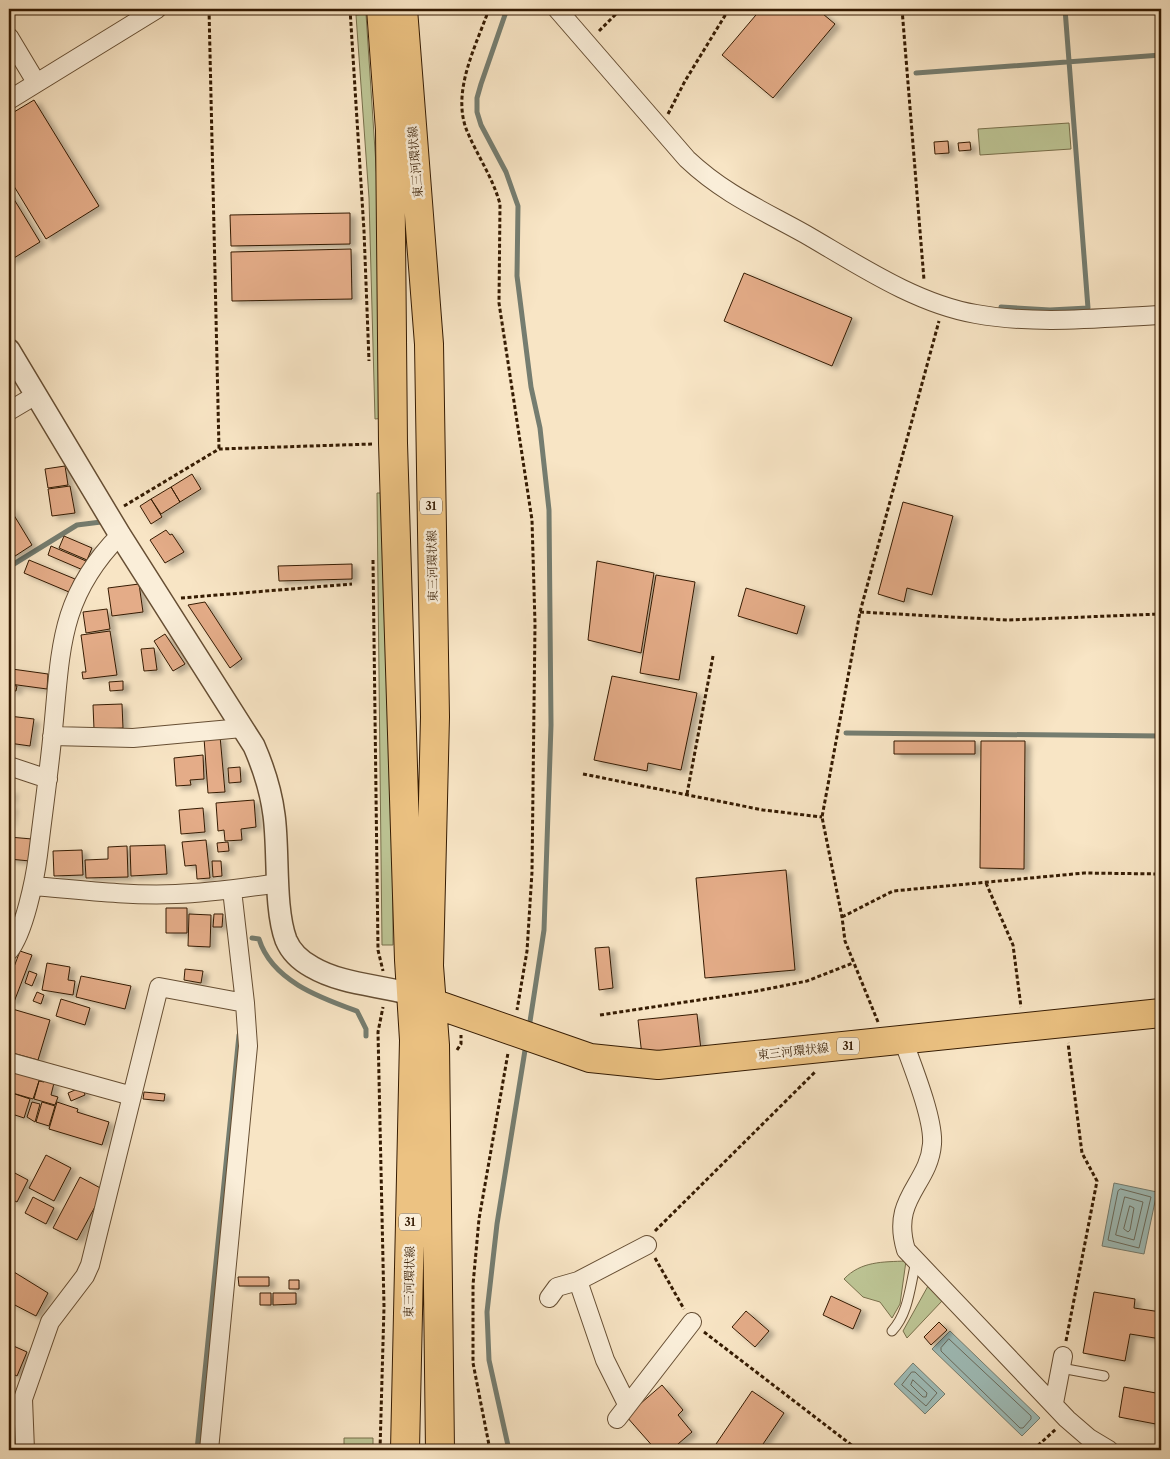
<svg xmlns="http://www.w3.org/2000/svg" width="1170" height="1459" viewBox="0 0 1170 1459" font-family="'Libre Caslon Text','Noto Serif JP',serif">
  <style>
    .green { fill: #bdc595; stroke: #79704c }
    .water { fill: #9fbeba; stroke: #757d70 }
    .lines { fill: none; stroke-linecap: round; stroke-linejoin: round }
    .shore { stroke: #6a6c5e; stroke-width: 1 }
    .stream { stroke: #757d70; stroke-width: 5 }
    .building { fill: #e4ac88; stroke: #351b02; filter: url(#shadow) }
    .service-casing { stroke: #664e33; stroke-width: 11 }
    .minor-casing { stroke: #664e33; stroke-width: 20 }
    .tertiary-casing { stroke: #664e33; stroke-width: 24 }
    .primary-casing { stroke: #351b02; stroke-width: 30 }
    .path { stroke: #351b02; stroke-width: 3; stroke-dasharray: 4 2.5; stroke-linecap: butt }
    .service { stroke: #faeed9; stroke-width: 9 }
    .minor { stroke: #faeed9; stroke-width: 18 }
    .tertiary { stroke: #faeed9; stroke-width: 21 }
    .primary { stroke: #ecc282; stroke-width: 28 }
    .labels { text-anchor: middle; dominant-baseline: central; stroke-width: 5; stroke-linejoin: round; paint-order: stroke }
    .shield { fill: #faeed9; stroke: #705a42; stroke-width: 1 }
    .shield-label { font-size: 11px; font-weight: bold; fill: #351b02 }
    .street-label { font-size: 12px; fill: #351b02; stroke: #faeed9 }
  </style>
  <defs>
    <filter id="shadow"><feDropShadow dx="5.5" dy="3" stdDeviation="2.5" flood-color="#0004"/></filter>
  </defs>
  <rect width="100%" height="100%" fill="#f8e5c5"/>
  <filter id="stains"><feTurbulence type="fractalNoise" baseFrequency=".004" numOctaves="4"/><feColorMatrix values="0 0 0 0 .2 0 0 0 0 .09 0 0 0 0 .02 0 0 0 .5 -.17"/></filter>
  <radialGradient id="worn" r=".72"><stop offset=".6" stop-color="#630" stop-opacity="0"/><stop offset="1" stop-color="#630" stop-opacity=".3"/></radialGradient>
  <!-- green -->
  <path class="green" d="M366,14l12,182 7,222 -10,1 -6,-221 -13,-183z
    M1069,123l2,26 -91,6 -2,-26z
    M377,493h10l5,200 1,252h-11z
    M906,1261l-6,43 -8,14 -12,-16 -17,-5 -19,-18c17,-18 39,-17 62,-18z
    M928,1286l14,15 -35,37 -4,-7z
    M344,1438h29v12h-29z"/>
  <!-- water -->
  <path class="water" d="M1114,1183l43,9 -13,62 -42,-8z
    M950,1331l90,87 -18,18 -90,-87z
    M913,1363l32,31 -20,20 -31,-30z"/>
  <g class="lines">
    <!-- shore -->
    <path class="shore" d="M1121,1189l30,8 -12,51 -31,-8 10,-49z
      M1125,1197l18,5 -9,38 -18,-5z
      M1130,1206l4,2 -4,22 -2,2 -4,-3z
      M949,1339l82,77v3l-8,9h-3l-79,-77v-3z
      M912,1372h3l22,21 -11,13 -24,-21z
      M913,1380l14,13 -1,4h-3l-12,-12z"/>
    <!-- stream -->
    <path class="stream" d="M507,9l-26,75 -4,14v14l4,13 25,47 12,34 -1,70 14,111 9,41 9,82 2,215 -7,205 -15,98
      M916,73l245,-18
      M1001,307l49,3 38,-2 -23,-299
      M9,567l68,-42 24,-3
      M846,733l315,3
      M252,938l7,1c13,42 62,59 98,72l9,18v7
      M197,1450l42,-415
      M509,1450l-20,-90 -2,-48 10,-88 29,-180"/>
  </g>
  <!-- building -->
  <path class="building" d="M761,9h56l18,15 -62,74 -51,-43z
    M34,100l65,106 -53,33 -37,-61v-63z
    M948,141l1,12 -14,1 -1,-12z
    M970,142l1,8 -12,1 -1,-8z
    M9,191l31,51 -31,19z
    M350,213v31l-119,2 -1,-31z
    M351,249l1,50 -120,2 -1,-49z
    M744,273l108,45 -20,48 -108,-45z
    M65,466l3,19 -20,3 -3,-19z
    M192,474l9,15 -21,13 -9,-15z
    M70,486l5,27 -23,3 -4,-27z
    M171,487l9,15 -19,12 -10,-15z
    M151,499l11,18 -11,7 -11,-18z
    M903,502l50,14 -21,79 -25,-7 -3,14 -26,-8z
    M9,507l23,38 -23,15z
    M166,530l4,5 2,-1 12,18 -19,11 -15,-23z
    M64,536l28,12 -5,12 -28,-12z
    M51,546l35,15 -3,9 -35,-15z
    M29,560l46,19 -6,13 -45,-19z
    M597,561l57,12 -13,80 -53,-13z
    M352,564v15l-73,2 -1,-15z
    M656,575l39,7 -16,98 -39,-7z
    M139,584l4,28 -31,4 -4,-28z
    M746,588l59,18 -8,28 -59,-18z
    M205,602l37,57 -12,9 -42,-63z
    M107,609l3,20 -24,4 -3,-21z
    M110,631l7,44 -34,4 -1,-7h4l-5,-37z
    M165,634l20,30 -12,7 -19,-30z
    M154,648l3,22 -13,1 -3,-22z
    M12,669l36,5 -1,15 -37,-5z
    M612,676l85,17 -16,77 -33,-7 -1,8 -53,-11z
    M123,681v9l-13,1 -1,-9z
    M10,685l7,1 -1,5 -7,-1z
    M122,704l1,24 -29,1 -1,-24z
    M9,716l25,3 -4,27 -21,-3z
    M220,736l5,56 -17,1 -4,-55z
    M894,741h81v13h-81z
    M981,741h44l-1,128 -44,-1z
    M203,755l1,24 -14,1 1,5 -15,1 -2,-28z
    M240,767l1,15 -12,1 -1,-15z
    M9,791h3l-2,12h-1z
    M254,800l2,27 -15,2 1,11 -17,1 -1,-11 -6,1 -2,-28z
    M9,806h3l-3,18z
    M203,808l2,24 -24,2 -2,-24z
    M9,837l23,2 -2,22 -21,-2z
    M206,840l4,38 -13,1 -1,-14 -11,1 -3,-24z
    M228,842l1,9 -11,1 -1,-9z
    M165,845l2,29 -36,2 -1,-30z
    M127,846l1,31 -42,1 -1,-18 23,-1v-12z
    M82,850l1,25 -29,1 -1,-25z
    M212,861h9l1,15 -9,1z
    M786,870l9,100 -90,8 -9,-100z
    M166,908h21v25h-21z
    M9,912l10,2 -1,5 -9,-2z
    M189,914l22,1 -1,32 -22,-1z
    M214,914h9l-1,13h-9z
    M9,917l9,3 -2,7 -7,-2z
    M609,947l4,41 -14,2 -4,-42z
    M20,951l12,4 -18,47 -5,-2v-20z
    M47,963l23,4 -2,13 7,1 -2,14 -31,-5z
    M185,969l18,2 -2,12 -17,-3z
    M29,971l8,3 -5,12 -7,-3z
    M81,976l50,10 -6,23 -49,-12z
    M37,992l7,3 -3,9 -8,-3z
    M61,999l29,9 -5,17 -29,-9z
    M9,1008l41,12 -12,40 -29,-8z
    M697,1014l4,36 -59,6 -4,-36z
    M9,1069l31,9 -7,21 -24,-7z
    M45,1080l9,3 -3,12 7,2 -3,8 -21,-6 5,-18 5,1z
    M82,1087l3,8 -14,6 -3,-8z
    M9,1092l21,7 -6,19 -15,-5z
    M144,1092l21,2 -1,7 -21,-2z
    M32,1102l8,2 -5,18 -8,-5z
    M42,1102l13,4 -6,20 -13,-4z
    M57,1102l21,7 -1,3 32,10 -7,23 -53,-16z
    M46,1155l25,13 -17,33 -25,-13z
    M11,1171l17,9 -11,22 -8,-4v-22z
    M80,1177l24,13 -27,50 -24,-12z
    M33,1197l21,11 -8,16 -21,-11z
    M14,1272l34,21 -12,23 -27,-14v-20z
    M238,1277h31v9h-30z
    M289,1280h10v9h-10z
    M1094,1292l41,7 -1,9 27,4v27l-31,-5 -5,27 -42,-8z
    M260,1293h11v12h-11z
    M273,1293h23v11l-23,1z
    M831,1296l30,14 -8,19 -30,-14z
    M746,1311l23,20 -14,16 -23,-20z
    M939,1322l8,8 -16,15 -7,-8z
    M9,1344l18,8 -10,24 -8,-4z
    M662,1385l21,25 -5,5 14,17 -21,18h-15l-30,-34z
    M1124,1387l37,7v31l-42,-8z
    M752,1391l32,22 -25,37h-47z"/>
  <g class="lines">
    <defs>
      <path id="service" d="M892,1331c17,-18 18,-46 24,-69
        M1061,1368l43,8"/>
      <path id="minor" d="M557,9l130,150c37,35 75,51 118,75 52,30 111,70 171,80 60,11 124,4 185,1
        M9,37l27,45
        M9,100l148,-91
        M9,411l27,-16
        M52,736l81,2 109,-10
        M9,766l39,13
        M34,886c47,4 94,10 142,8 34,-1 68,-6 103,-11
        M9,951c15,-18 26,-72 29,-96 5,-42 11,-83 15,-125 8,-81 6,-133 67,-195
        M903,1040c9,25 31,79 29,104 -3,41 -42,54 -26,106l161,169 22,19 20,12
        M9,1062l123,34
        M578,1281l27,79 22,44
        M549,1298l8,-11 21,-6 69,-36
        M1054,1403l9,-47
        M617,1419l75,-97
        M25,1450l-2,-51 27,-77 35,-46 5,-11 69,-278 86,16
        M209,1450l39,-404 -3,-43 -13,-113"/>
      <path id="tertiary" d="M9,350l111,185 134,211c10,23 17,45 20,69 5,36 0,93 12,125 5,12 15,21 26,27 29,17 66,18 98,27"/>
      <path id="primary" d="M381,9l9,121 3,313 16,517 5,80 -9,410
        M403,9l26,335 6,373 -6,249 6,79 5,405
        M418,998l172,60 68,7 503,-52"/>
    </defs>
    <!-- service casing -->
    <use href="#service" class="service-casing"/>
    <!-- minor casing -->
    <use href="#minor" class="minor-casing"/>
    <!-- tertiary casing -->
    <use href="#tertiary" class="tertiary-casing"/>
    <!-- primary casing -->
    <use href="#primary" class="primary-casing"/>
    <!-- path -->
    <path class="path" d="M209,9l10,440
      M350,9l14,222 5,130
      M489,9c-13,37 -38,83 -22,122 10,24 26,47 33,73l-1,99 33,217 3,104 -3,248 -5,79 -10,59
      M902,9l22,271
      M599,31l22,-22
      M668,114l17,-33 44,-72
      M124,506l95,-57 153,-5
      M373,560l5,390 5,21
      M181,598l171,-14
      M860,612l147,8 154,-6
      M583,774l180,36 59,7
      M687,794l26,-138
      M986,883l27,62 8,62
      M842,917l51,-26 191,-18 77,1
      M600,1015l152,-23 55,-11 46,-18
      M878,1022l-33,-81 -3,-24 -20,-100 38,-205 79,-291
      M457,1050l4,-6v-9
      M655,1231l161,-160
      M655,1258l29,51
      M704,1332l154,118
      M1066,1341l31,-160 -15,-28 -14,-110
      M380,1450l4,-143 -6,-275 5,-25
      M490,1450l-17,-87v-78l6,-66 29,-166
      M1033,1450l23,-21"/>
    <!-- service -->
    <use href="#service" class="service"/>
    <!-- minor -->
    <use href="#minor" class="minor"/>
    <!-- tertiary -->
    <use href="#tertiary" class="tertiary"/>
    <!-- primary -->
    <use href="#primary" class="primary"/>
  </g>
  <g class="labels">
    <!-- shield labels -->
    <g class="shield">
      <rect x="420" y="497.5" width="22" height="17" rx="4"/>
      <rect x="837" y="1037.5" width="22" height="17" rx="4"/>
      <rect x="399" y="1213.5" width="22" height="17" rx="4"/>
    </g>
    <g class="shield-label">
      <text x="431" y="506">31</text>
      <text x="848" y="1046">31</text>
      <text x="410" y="1222">31</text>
    </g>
    <!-- street labels -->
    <g class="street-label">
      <text transform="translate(415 162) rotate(-95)">東三河環状線</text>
      <text transform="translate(432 566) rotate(-91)">東三河環状線</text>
      <text transform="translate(793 1051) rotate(-6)">東三河環状線</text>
      <text transform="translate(409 1282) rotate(-89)">東三河環状線</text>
    </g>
  </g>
  <!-- margin -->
  <rect width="1170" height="1459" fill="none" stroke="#f8e5c5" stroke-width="30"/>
  <rect x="10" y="10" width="1150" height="1439" fill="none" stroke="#351b02" stroke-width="2.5"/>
  <rect x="15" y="15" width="1140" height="1429" fill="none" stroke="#351b02"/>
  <rect width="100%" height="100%" filter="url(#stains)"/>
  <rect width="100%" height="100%" fill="url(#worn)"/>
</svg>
